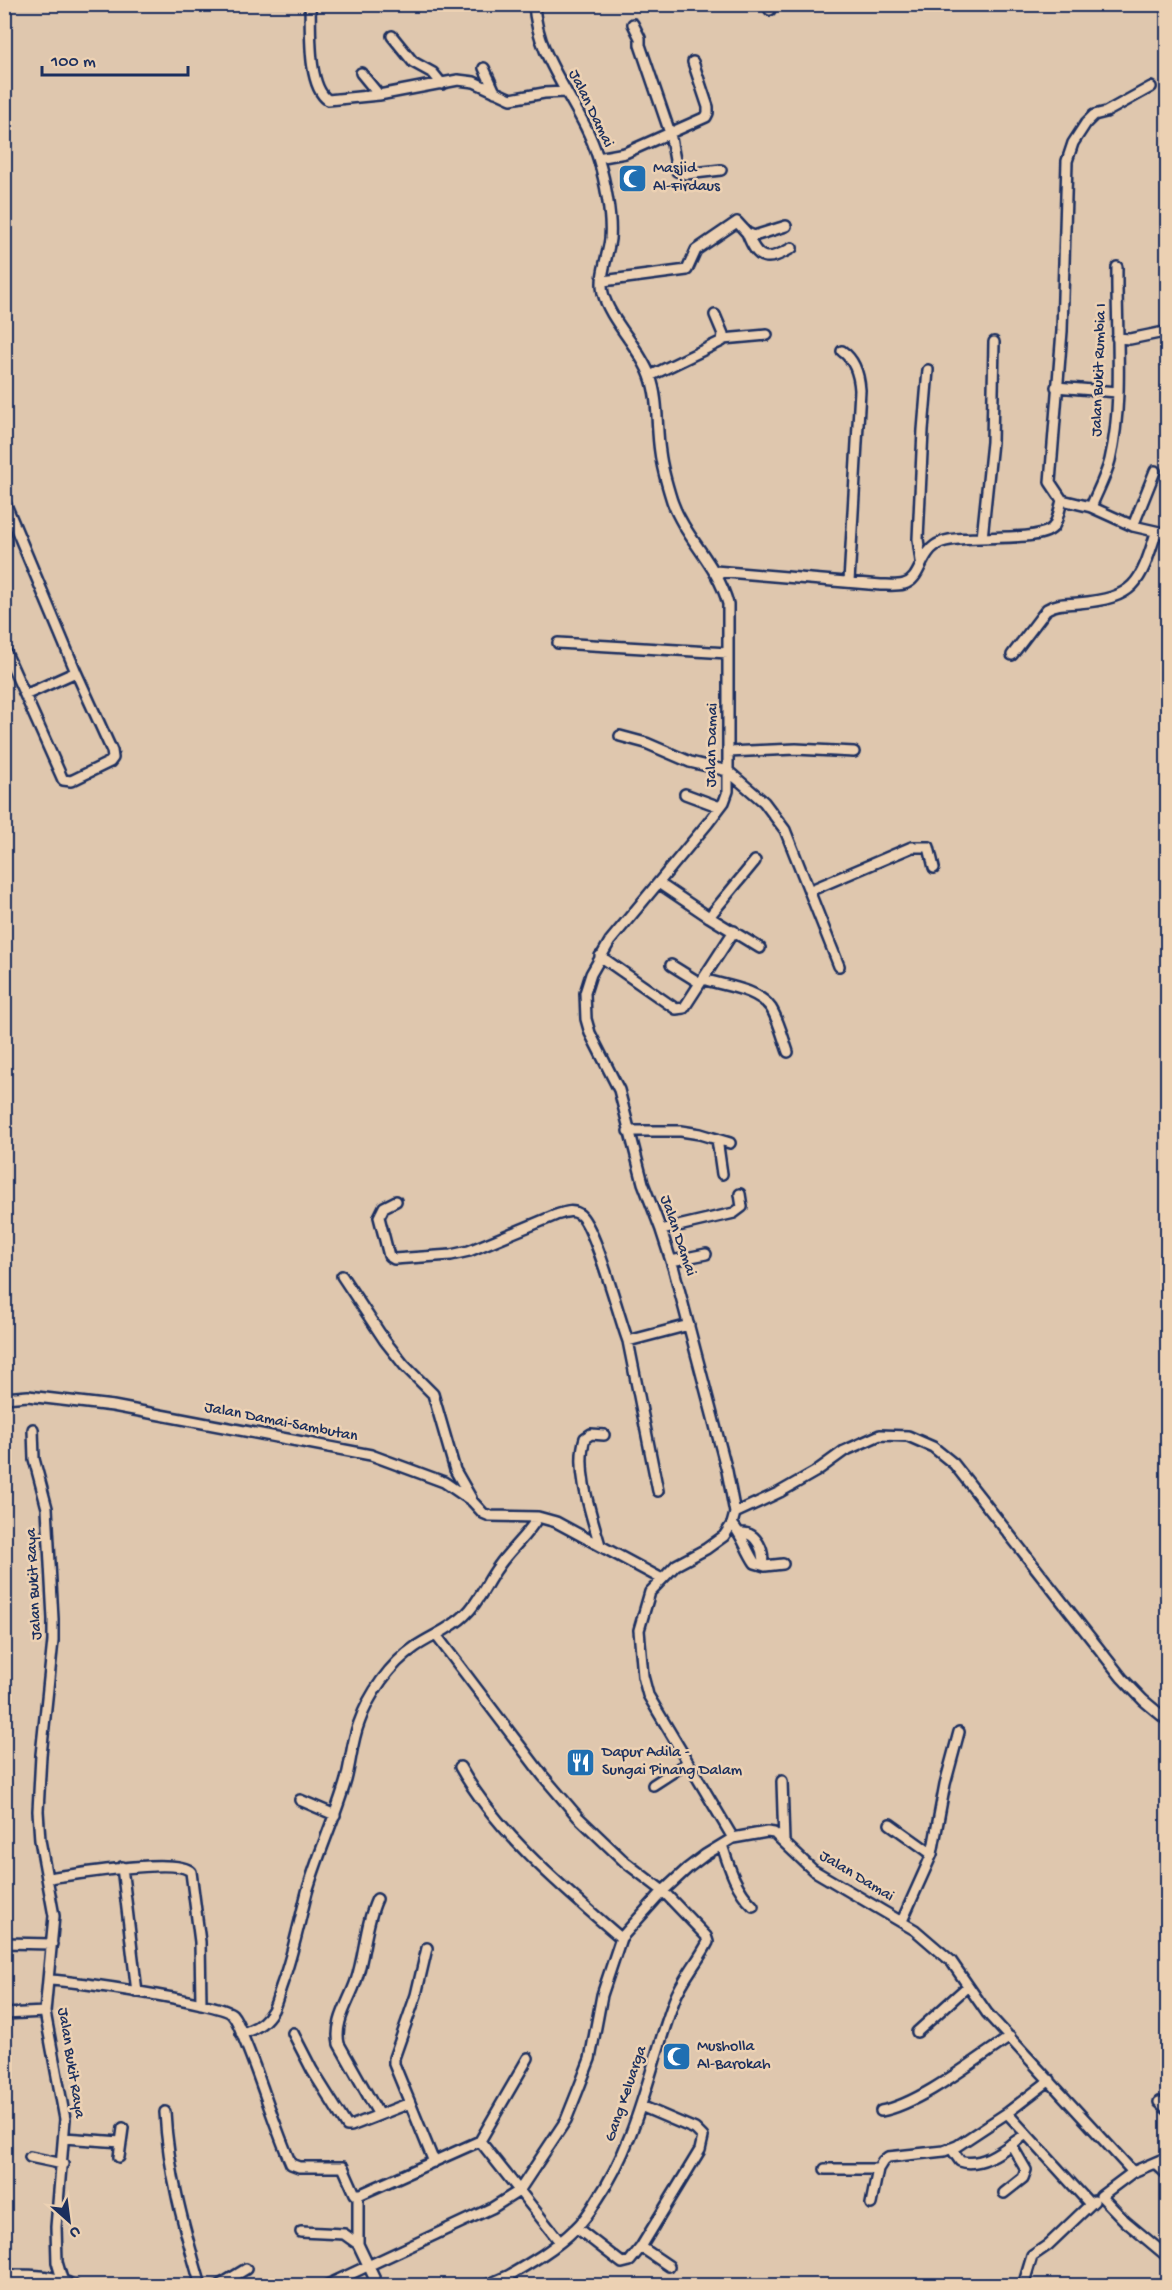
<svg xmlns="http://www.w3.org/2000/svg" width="1172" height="2290" viewBox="0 0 1172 2290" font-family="'Gochi Hand',sans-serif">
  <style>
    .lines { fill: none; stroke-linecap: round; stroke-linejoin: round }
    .minor-casing { stroke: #1b2f5e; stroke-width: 14 }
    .minor { stroke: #ecd1b3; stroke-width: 9 }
    .labels { text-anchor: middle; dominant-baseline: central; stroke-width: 5; stroke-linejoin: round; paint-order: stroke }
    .street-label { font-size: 16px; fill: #1b2f5e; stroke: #ecd1b3 }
    .poi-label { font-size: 16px; fill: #1b2f5e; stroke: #ecd1b3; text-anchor: start }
  </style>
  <rect width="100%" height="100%" fill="#dfc7ae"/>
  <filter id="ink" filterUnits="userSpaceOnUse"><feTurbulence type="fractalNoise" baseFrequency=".0167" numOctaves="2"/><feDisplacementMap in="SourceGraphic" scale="12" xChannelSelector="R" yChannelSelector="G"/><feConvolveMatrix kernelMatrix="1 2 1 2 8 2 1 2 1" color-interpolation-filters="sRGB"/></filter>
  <g filter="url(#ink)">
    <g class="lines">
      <defs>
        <path id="minor" d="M310,4c1,25 -3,82 18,96l51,-5 79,-15 16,2 37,17 33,-6 21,-1
          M534,4c3,59 48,100 64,154 7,22 14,58 12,81 -2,17 -11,37 -7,54 6,26 37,55 47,83 9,24 6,51 10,76 2,17 7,33 12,49 13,37 46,64 56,103v187l-4,11 -16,21 -98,118 -19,33 -6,19 1,26 4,14 29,57 24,93 18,47 13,40 53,201 8,42 -3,11 -8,12 -18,13 -30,16 -26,27 -11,38 4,46 5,19 85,143 34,-6 7,1 39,37 102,60 36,31 36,52 146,159 -32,24 24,25 43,36
          M767,4l3,6
          M633,24l7,14v7l30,88 7,38 9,3 35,-4
          M392,36l21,26 20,11 9,11
          M484,68l11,24
          M361,73l18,22
          M598,158l27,-5 81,-36 2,-4v-6l-15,-45
          M747,233c11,29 20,29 45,15
          M603,281l84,-11 9,-20 41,-28 10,11 7,3 32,-10
          M1117,338l13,1 34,-7
          M723,339l44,-4
          M842,351c13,9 17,24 18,39l-11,192
          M650,376l72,-35 1,-7 -8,-19
          M1056,387l61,5
          M4,500l72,172 36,79 1,7 -3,4 -39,19 -8,-1 -59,-132
          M1062,500l29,7 42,19 22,-55
          M1091,507c6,-15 15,-31 19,-47 14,-59 6,-133 7,-193
          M1133,526l35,8
          M982,538l10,-96 2,-100
          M921,561l-3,-22 5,-109 5,-60
          M715,571l166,14c7,0 16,1 23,-1 18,-4 15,-34 38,-42 21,-9 101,2 112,-16 4,-7 6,-18 8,-26l-12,-18 12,-151 5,-170 6,-18 13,-20 8,-8 12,-3 45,-25
          M558,643l170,10
          M1012,655l35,-46c10,-6 20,-5 31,-6 57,-5 62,-19 78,-70
          M25,695l51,-23
          M620,736l26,7 44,19 38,9 36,31 21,28 54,136
          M728,752l68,-3 58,3
          M685,794l35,13
          M660,884l49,33 51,31
          M809,891l103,-44h17l5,21
          M709,917l46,-56
          M600,956l76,53 8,-1 50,-77
          M671,965l29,18
          M703,979c21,7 54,9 68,29 8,13 12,30 17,44
          M628,1131h53l19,3 30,9
          M717,1139l5,35
          M396,1201l-12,6 -5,10 10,39 5,3 57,-4 18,-4 87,-36c8,-2 15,-6 23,-1 16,10 40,104 49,127l61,-16
          M661,1230l73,-17 8,-6 -2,-13
          M671,1261l35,-7
          M342,1276l43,65 19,24 29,29 22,76 16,28
          M628,1341l30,150
          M4,1398l24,-2 85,10 258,49 73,27 28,19 11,12 7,3 48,1 18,5 106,57
          M33,1429l1,30 13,49 6,111v22l-12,114 -3,56 2,29 14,76 -9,96 20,107 -9,108 1,35 5,17
          M735,1513l45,-21 35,-20 29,-21 36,-16 28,1 25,11 21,17 168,214 21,22 25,21
          M732,1524c10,10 14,26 23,39l10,3 18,-2
          M741,1533c16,-1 24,19 21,32
          M600,1545c-9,-31 -25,-76 -15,-107l6,-4 13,1
          M436,1635l107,141 35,41 47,45 38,29 43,45 2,6c-10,20 -26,37 -34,59 -25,67 -36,139 -77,199 -6,10 -13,21 -22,29 -19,19 -43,33 -67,47l5,10
          M460,1767c38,67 103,121 161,171
          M782,1781l2,61
          M653,1785l34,-22
          M300,1800l35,15
          M890,1824l42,30
          M722,1845c7,22 14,45 31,61
          M122,1867l15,125
          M48,1878c24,-3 130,-22 143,-6l9,70 1,62
          M377,1899c-12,26 -12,55 -21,82 -7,21 -22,41 -17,63l40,71
          M902,1921l30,-67 13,-70 14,-52
          M4,1943l48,1
          M48,1980c22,0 174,23 184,34 7,8 10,21 14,30 16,39 28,81 45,120l8,3h44l12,27h6l119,-53 80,101
          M4,2014l41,-2
          M917,2032l51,-46
          M241,2033c14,-3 25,-11 32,-23 4,-8 6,-18 9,-26 11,-30 17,-61 25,-92 11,-38 28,-74 39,-112 5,-19 6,-39 13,-57 10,-29 31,-59 56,-76 16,-11 36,-18 50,-32 15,-14 21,-32 33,-48 12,-18 29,-31 40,-50
          M293,2033l19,37 35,56h4l59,-23 24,59
          M1159,2102l9,8
          M410,2103l-16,-39v-6l22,-63 11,-47
          M881,2111c39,-7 94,-51 129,-74
          M165,2112c3,60 19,116 36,174
          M1007,2113l83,91
          M64,2138l57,4
          M480,2141l48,-83
          M951,2148l9,13c23,8 48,-15 66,-27
          M30,2157l33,7
          M119,2157l4,-29
          M1155,2163l13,12
          M825,2169h53l5,-8 5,-4 56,-6 13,-5 50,-33 43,-33
          M1133,2172l35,-15
          M1004,2193l19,-15 3,-8 -15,-26
          M358,2195v49l20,42
          M871,2204l7,-35
          M577,2228l45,35 8,-2 11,-14 59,-97 3,-13 -8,-8 -54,-23
          M301,2232l43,2 14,10
          M641,2247l28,19
          M4,2275c25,0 49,-1 71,11
          M218,2286l28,-17
          M325,2286l167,-78 27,-17 47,-71 12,-30 12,-31 12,-64 19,-57 42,-47 25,-23 17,-13 28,-17
          M485,2286l23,-10
          M1023,2286l9,-30 16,-11 46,-44"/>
      </defs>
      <!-- minor casing -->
      <use href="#minor" class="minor-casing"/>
      <!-- minor -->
      <use href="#minor" class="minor"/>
    </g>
  </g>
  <!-- icons -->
  <defs>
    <symbol id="mosque-square" viewBox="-11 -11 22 22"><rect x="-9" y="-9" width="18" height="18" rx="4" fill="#1f6fb2" stroke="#ecd1b3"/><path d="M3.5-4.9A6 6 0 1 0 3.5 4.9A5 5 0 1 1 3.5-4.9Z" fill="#fff"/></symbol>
    <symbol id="restaurant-square" viewBox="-11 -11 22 22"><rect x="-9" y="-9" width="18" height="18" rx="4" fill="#1f6fb2" stroke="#ecd1b3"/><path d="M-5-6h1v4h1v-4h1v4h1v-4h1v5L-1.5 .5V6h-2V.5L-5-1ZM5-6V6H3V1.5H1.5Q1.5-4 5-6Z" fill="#fff"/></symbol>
  </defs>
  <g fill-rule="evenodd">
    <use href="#mosque-square" x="616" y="162" width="33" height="33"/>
    <use href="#restaurant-square" x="564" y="1746" width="33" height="33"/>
    <use href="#mosque-square" x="660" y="2040" width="33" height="33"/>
  </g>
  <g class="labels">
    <!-- street labels -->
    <g class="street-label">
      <text transform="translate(590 109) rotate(64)">Jalan Damai</text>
      <text transform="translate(1100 370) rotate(-88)">Jalan Bukit Rumbia I</text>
      <text transform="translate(713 745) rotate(-89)">Jalan Damai</text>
      <text transform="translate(677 1236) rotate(71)">Jalan Damai</text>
      <text transform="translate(281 1423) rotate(11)">Jalan Damai-Sambutan</text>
      <text transform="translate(35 1584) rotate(-93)">Jalan Bukit Raya</text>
      <text transform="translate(856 1877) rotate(31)">Jalan Damai</text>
      <text transform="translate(70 2063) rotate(81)">Jalan Bukit Raya</text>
      <text transform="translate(627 2094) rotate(-71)">Gang Keluarga</text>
    </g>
    <!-- poi labels -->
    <g class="poi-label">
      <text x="653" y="169">Masjid<tspan x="653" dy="18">Al-Firdaus</tspan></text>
      <text x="602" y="1753">Dapur Adila -<tspan x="602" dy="18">Sungai Pinang Dalam</tspan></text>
      <text x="697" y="2047">Musholla<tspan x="697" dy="18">Al-Barokah</tspan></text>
    </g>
  </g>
  <!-- margin -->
  <rect width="1172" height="2290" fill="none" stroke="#ecd1b3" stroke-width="24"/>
  <rect x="12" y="12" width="1148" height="2266" fill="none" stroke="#1b2f5e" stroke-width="2" filter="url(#ink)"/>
  <!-- north arrow -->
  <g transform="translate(69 2221) rotate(152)" stroke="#ecd1b3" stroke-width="4.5" paint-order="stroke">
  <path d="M0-4.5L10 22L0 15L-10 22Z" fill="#1b2f5e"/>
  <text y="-9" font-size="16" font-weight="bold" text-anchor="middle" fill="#1b2f5e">U</text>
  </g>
  <!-- scale -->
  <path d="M42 66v9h146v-9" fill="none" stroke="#1b2f5e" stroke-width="3"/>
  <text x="51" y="66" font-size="18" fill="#1b2f5e" stroke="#ecd1b3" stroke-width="4.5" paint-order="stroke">100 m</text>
</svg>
